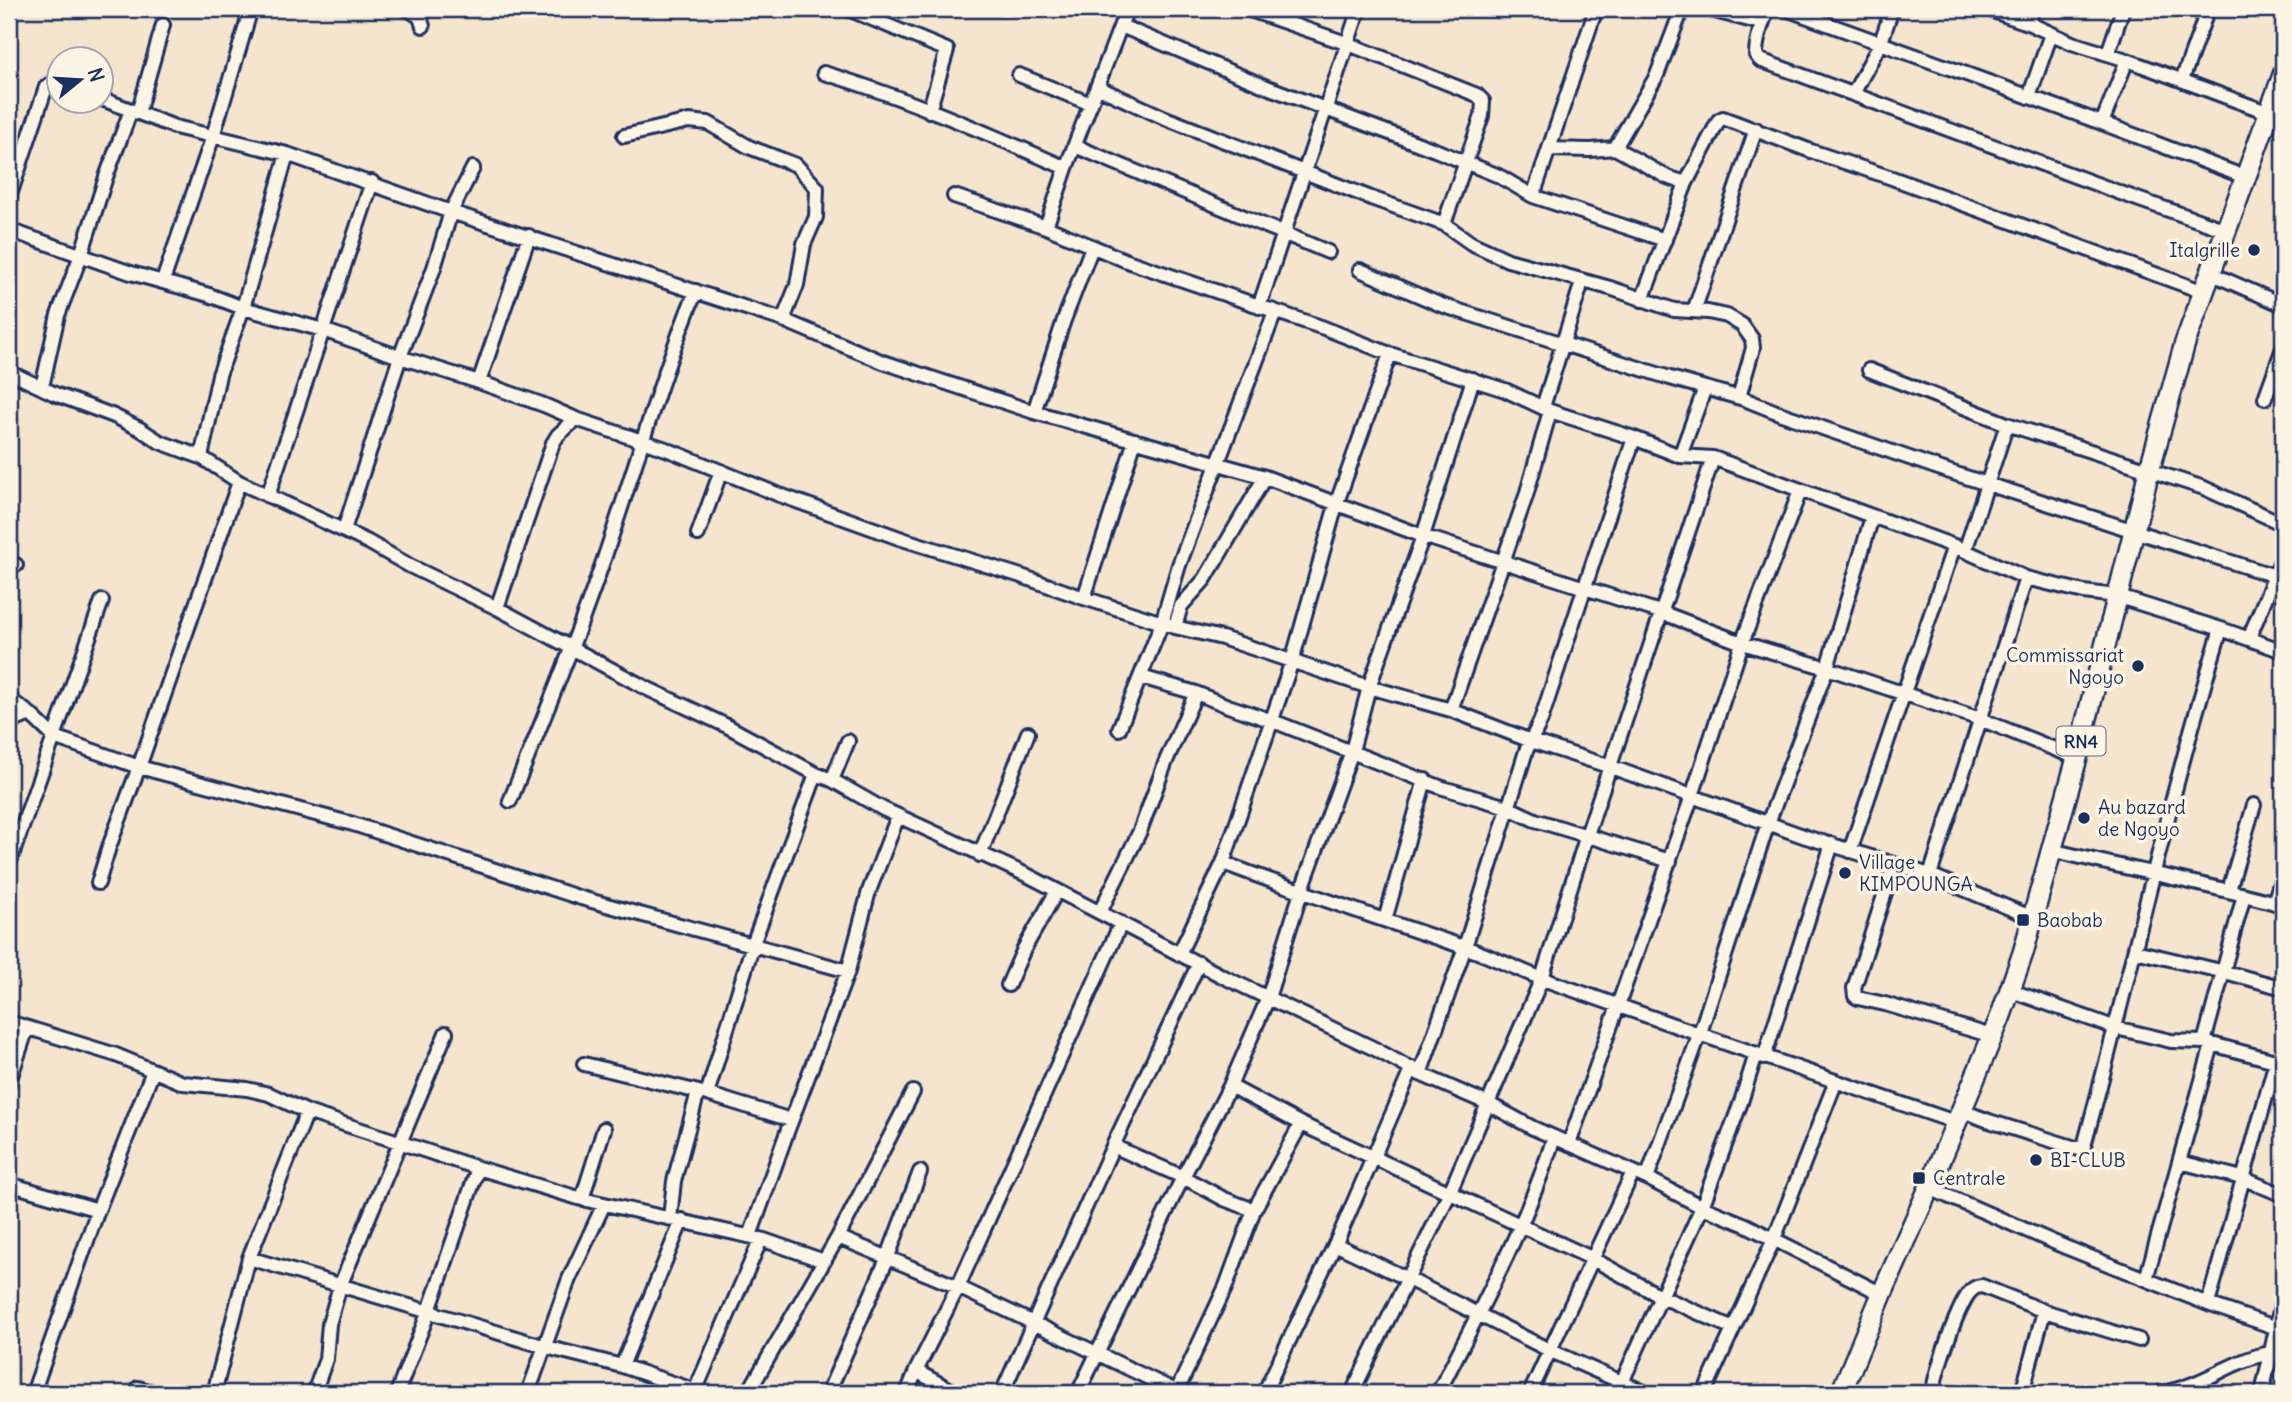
<svg xmlns="http://www.w3.org/2000/svg" width="2292" height="1402" viewBox="0 0 2292 1402" font-family="Delius,sans-serif">
  <style>
    .lines { fill: none; stroke-linecap: round; stroke-linejoin: round }
    .minor-casing { stroke: #1b2f5e; stroke-width: 18 }
    .trunk-casing { stroke: #1b2f5e; stroke-width: 24 }
    .minor { stroke: #fcf5e5; stroke-width: 12 }
    .trunk { stroke: #fcf5e5; stroke-width: 19 }
    .poi-dot { fill: #1b2f5e; stroke: #fcf5e5; stroke-width: 2.5 }
    .labels { text-anchor: middle; dominant-baseline: central; stroke-width: 7; stroke-linejoin: round; paint-order: stroke }
    .shield { fill: #fcf5e5; stroke: #5e6a86; stroke-width: 2 }
    .shield-label { font-size: 18px; font-weight: bold; fill: #1b2f5e }
    .poi-label { font-size: 19px; fill: #1b2f5e; stroke: #fcf5e5; text-anchor: start }
  </style>
  <rect width="100%" height="100%" fill="#f6e5ce"/>
  <filter id="ink" filterUnits="userSpaceOnUse"><feTurbulence type="fractalNoise" baseFrequency=".0143" numOctaves="2"/><feDisplacementMap in="SourceGraphic" scale="14" xChannelSelector="R" yChannelSelector="G"/><feConvolveMatrix kernelMatrix="1 2 1 2 8 2 1 2 1" color-interpolation-filters="sRGB"/></filter>
  <g filter="url(#ink)">
    <g class="lines">
      <defs>
        <path id="minor" d="M408,9l12,8 3,9
          M848,9l99,41 -18,61
          M1247,9l99,34 131,52 6,6 -1,15 -38,108
          M1707,9l54,14
          M1768,9c-6,14 -12,30 -12,46l4,5 377,139 89,31
          M1786,9l316,114 143,54
          M1987,9l41,14 44,20 55,17 156,58
          M2028,23l5,-14
          M1121,26l146,61 168,63 64,26 34,20 132,44
          M2108,53l15,-44
          M824,73c83,25 163,60 242,95
          M1019,75l72,29
          M2182,80l26,-71
          M1097,87l68,31 206,80 73,26 27,19 37,17 102,28 64,22 34,2 19,4 15,9 10,14 1,9 -14,49
          M1853,94l28,-52 11,-33
          M2029,97l22,-63
          M102,99l73,28 112,27 164,58 332,108 100,42 151,50 231,65 158,59 240,77 79,30 85,25 153,51 97,39
          M138,113l25,-88
          M2102,123l25,-63
          M624,136l65,-15 19,2 41,24 47,18 21,23 -1,29 -12,27 -7,41 -14,35
          M1075,146l253,106
          M1615,148l42,-73 25,-66
          M1549,149l41,1 25,-2 52,29 19,6
          M954,196l92,31 81,34 197,67 66,26 115,36 45,21 84,27 46,18 33,2 241,88 72,32 58,14 32,4 105,33 62,22
          M1533,196l63,-187
          M9,198l37,-111 9,-6 5,2
          M1046,227l20,-59 61,-159
          M9,230l122,43 78,22 34,13 80,22 77,27 79,25 65,23 32,14 90,30 111,45 125,45 119,37 63,22 91,29 47,11 147,49 82,23 80,31 80,26 195,70 124,38 103,43
          M1360,270l81,35 229,73 74,21 35,14 171,59 325,104
          M2210,273l73,32
          M163,281l50,-145 38,-127
          M1642,300l44,-117 33,-63 4,-2 88,33 81,27 312,114
          M1259,307l100,-298
          M1694,311l62,-182
          M1869,370l138,54 197,64 79,36
          M9,372l46,22 59,22 26,13 20,13 41,15 38,25 129,60 42,24 87,42 149,80 81,38 89,48 16,6 51,29 146,67 195,101 151,72 45,25 69,30 44,24 114,50 55,29 44,18 136,69
          M479,382l50,-146
          M42,387l16,-72 23,-60 25,-78 25,-67
          M2265,398l18,-50
          M1543,407l39,-125
          M1034,412l30,-92 28,-73
          M1680,456l25,-68
          M201,457l18,-82 24,-67 44,-154
          M268,496l104,-314
          M344,530l56,-173 34,-89 17,-56 22,-44
          M698,534l23,-63
          M1965,551l42,-127
          M9,563l7,2
          M1084,598l51,-158
          M497,608l56,-165 5,-8 18,-16
          M1175,627l6,-21 24,-27 60,-102
          M2249,638l34,-82
          M1141,677l55,16 32,13 45,15 167,66 67,20 28,13 135,41
          M9,699l21,15 24,23 85,30 214,57 228,74 267,73
          M1451,710l75,-214 24,-85
          M9,723l21,-9
          M1119,729l43,-106 17,-58 96,-253
          M832,780l16,-39
          M510,801c36,-89 73,-177 103,-269 27,-80 50,-162 83,-241
          M2051,850c78,19 156,34 232,55
          M1850,851l104,-305
          M980,855l48,-122
          M1223,863c80,30 160,57 241,84 27,9 52,22 79,32 137,49 274,96 412,143
          M9,864l93,-263
          M1894,865l-40,123 1,8 3,2 27,6 107,32
          M1930,875l96,-297
          M98,883l11,-36 30,-80 100,-285
          M2229,890l25,-85
          M2274,903l9,-29
          M1100,912l40,-81 26,-70 30,-68
          M1385,920l40,-140
          M2135,951l90,21 58,16
          M1179,954l44,-91 69,-202 44,-156 54,-151
          M1008,985l16,-36 33,-58
          M2009,990l107,38 55,13 33,1 79,21
          M9,1022l107,33 67,28 64,6 22,5 38,18 171,56 104,31 179,40 63,22
          M2204,1042l40,-147
          M1764,1058l68,-214
          M584,1064l123,30 84,26
          M1420,1074l45,-127 61,-196 15,-31 93,-282
          M9,1082l18,-54
          M1230,1086l71,38 290,134 69,38 73,32
          M707,1094l46,-150 63,-170
          M1960,1110l29,11 90,28 5,-3c47,-172 84,-347 137,-517
          M1569,1144l123,-348 50,-153 58,-152
          M1113,1146l70,31 41,22 30,11
          M2180,1162l62,16 41,17
          M1647,1178l53,-145 68,-210 59,-155 45,-151
          M9,1184l89,26
          M1929,1188l136,59 143,57 75,26
          M582,1199l22,-70
          M670,1218l4,-37 24,-89
          M750,1236l37,-104 61,-161 21,-80 29,-75
          M838,1237l120,50 222,106
          M1335,1244l73,35 141,71 97,43
          M249,1258l297,89 76,19 80,27
          M2146,1279l66,-234
          M2208,1304l68,-243
          M622,1366l60,-146
          M916,1371l40,22
          M138,1388l18,5
          M695,1391l66,-152
          M33,1393l65,-183 55,-139
          M214,1393l35,-135 58,-146
          M314,1393l12,-34 3,-35 11,-38 106,-253
          M397,1393l32,-82 49,-143
          M528,1393l41,-114 35,-75
          M748,1393l90,-156 75,-145
          M828,1393l59,-134 33,-87
          M907,1393l9,-22 42,-84 163,-364
          M1002,1393l111,-247 86,-183
          M1078,1393l105,-216 47,-91 38,-88 33,-106 51,-141 17,-64 54,-151 50,-157
          M1176,1393l50,-107 28,-76 47,-86
          M1264,1393l76,-159 72,-166
          M1352,1393l98,-201 92,-214 45,-143 126,-377
          M1438,1393c42,-83 88,-167 116,-256
          M1530,1393l103,-221
          M1617,1393l85,-186 39,-105 15,-48
          M1704,1393l70,-154 62,-158
          M1933,1393c1,-17 26,-93 39,-103 4,-4 5,-3 10,-4l62,25 95,29
          M2022,1393l22,-82
          M2160,1393c40,-5 71,-33 110,-40
          M2262,1393l21,-96"/>
        <path id="trunk" d="M1841,1393l41,-99 47,-106 71,-170 23,-65 54,-195 72,-287 36,-128 98,-268"/>
      </defs>
      <!-- minor casing -->
      <use href="#minor" class="minor-casing"/>
      <!-- trunk casing -->
      <use href="#trunk" class="trunk-casing"/>
      <!-- minor -->
      <use href="#minor" class="minor"/>
      <!-- trunk -->
      <use href="#trunk" class="trunk"/>
    </g>
  </g>
  <!-- markers -->
  <g class="poi-dot">
    <circle cx="2254" cy="250" r="7"/>
    <circle cx="2138" cy="666" r="7"/>
    <circle cx="2084" cy="818" r="7"/>
    <circle cx="1845" cy="873" r="7"/>
    <rect x="2016" y="913" width="14" height="14" rx="3.5"/>
    <circle cx="2036" cy="1160" r="7"/>
    <rect x="1912" y="1171" width="14" height="14" rx="3.5"/>
  </g>
  <g class="labels">
    <!-- shield labels -->
    <rect class="shield" x="2056.5" y="726.5" width="49" height="29" rx="5"/>
    <g class="shield-label">
      <text x="2081" y="741">RN4</text>
    </g>
    <!-- poi labels -->
    <g class="poi-label">
      <text x="2240" y="250" text-anchor="end">Italgrille</text>
      <text x="2124" y="655" text-anchor="end">Commissariat<tspan x="2124" dy="22">Ngoyo</tspan></text>
      <text x="2098" y="807">Au bazard<tspan x="2098" dy="22">de Ngoyo</tspan></text>
      <text x="1859" y="862">Village<tspan x="1859" dy="22">KIMPOUNGA</tspan></text>
      <text x="2037" y="920">Baobab</text>
      <text x="2050" y="1160">BI-CLUB</text>
      <text x="1933" y="1178">Centrale</text>
    </g>
  </g>
  <!-- margin -->
  <rect width="2292" height="1402" fill="none" stroke="#fcf5e5" stroke-width="35"/>
  <rect x="18" y="18" width="2257" height="1367" fill="none" stroke="#1b2f5e" stroke-width="2.5" filter="url(#ink)"/>
  <!-- north arrow -->
  <g transform="translate(80 80) rotate(72)"><circle r="33" fill="#fcf5e5" stroke="#a2a6af" stroke-width="2"/>
  <path d="M0-5L12 26L0 18L-12 26Z" fill="#1b2f5e"/>
  <text y="-10" font-size="19" font-weight="bold" text-anchor="middle" fill="#1b2f5e">N</text>
  </g>
</svg>
